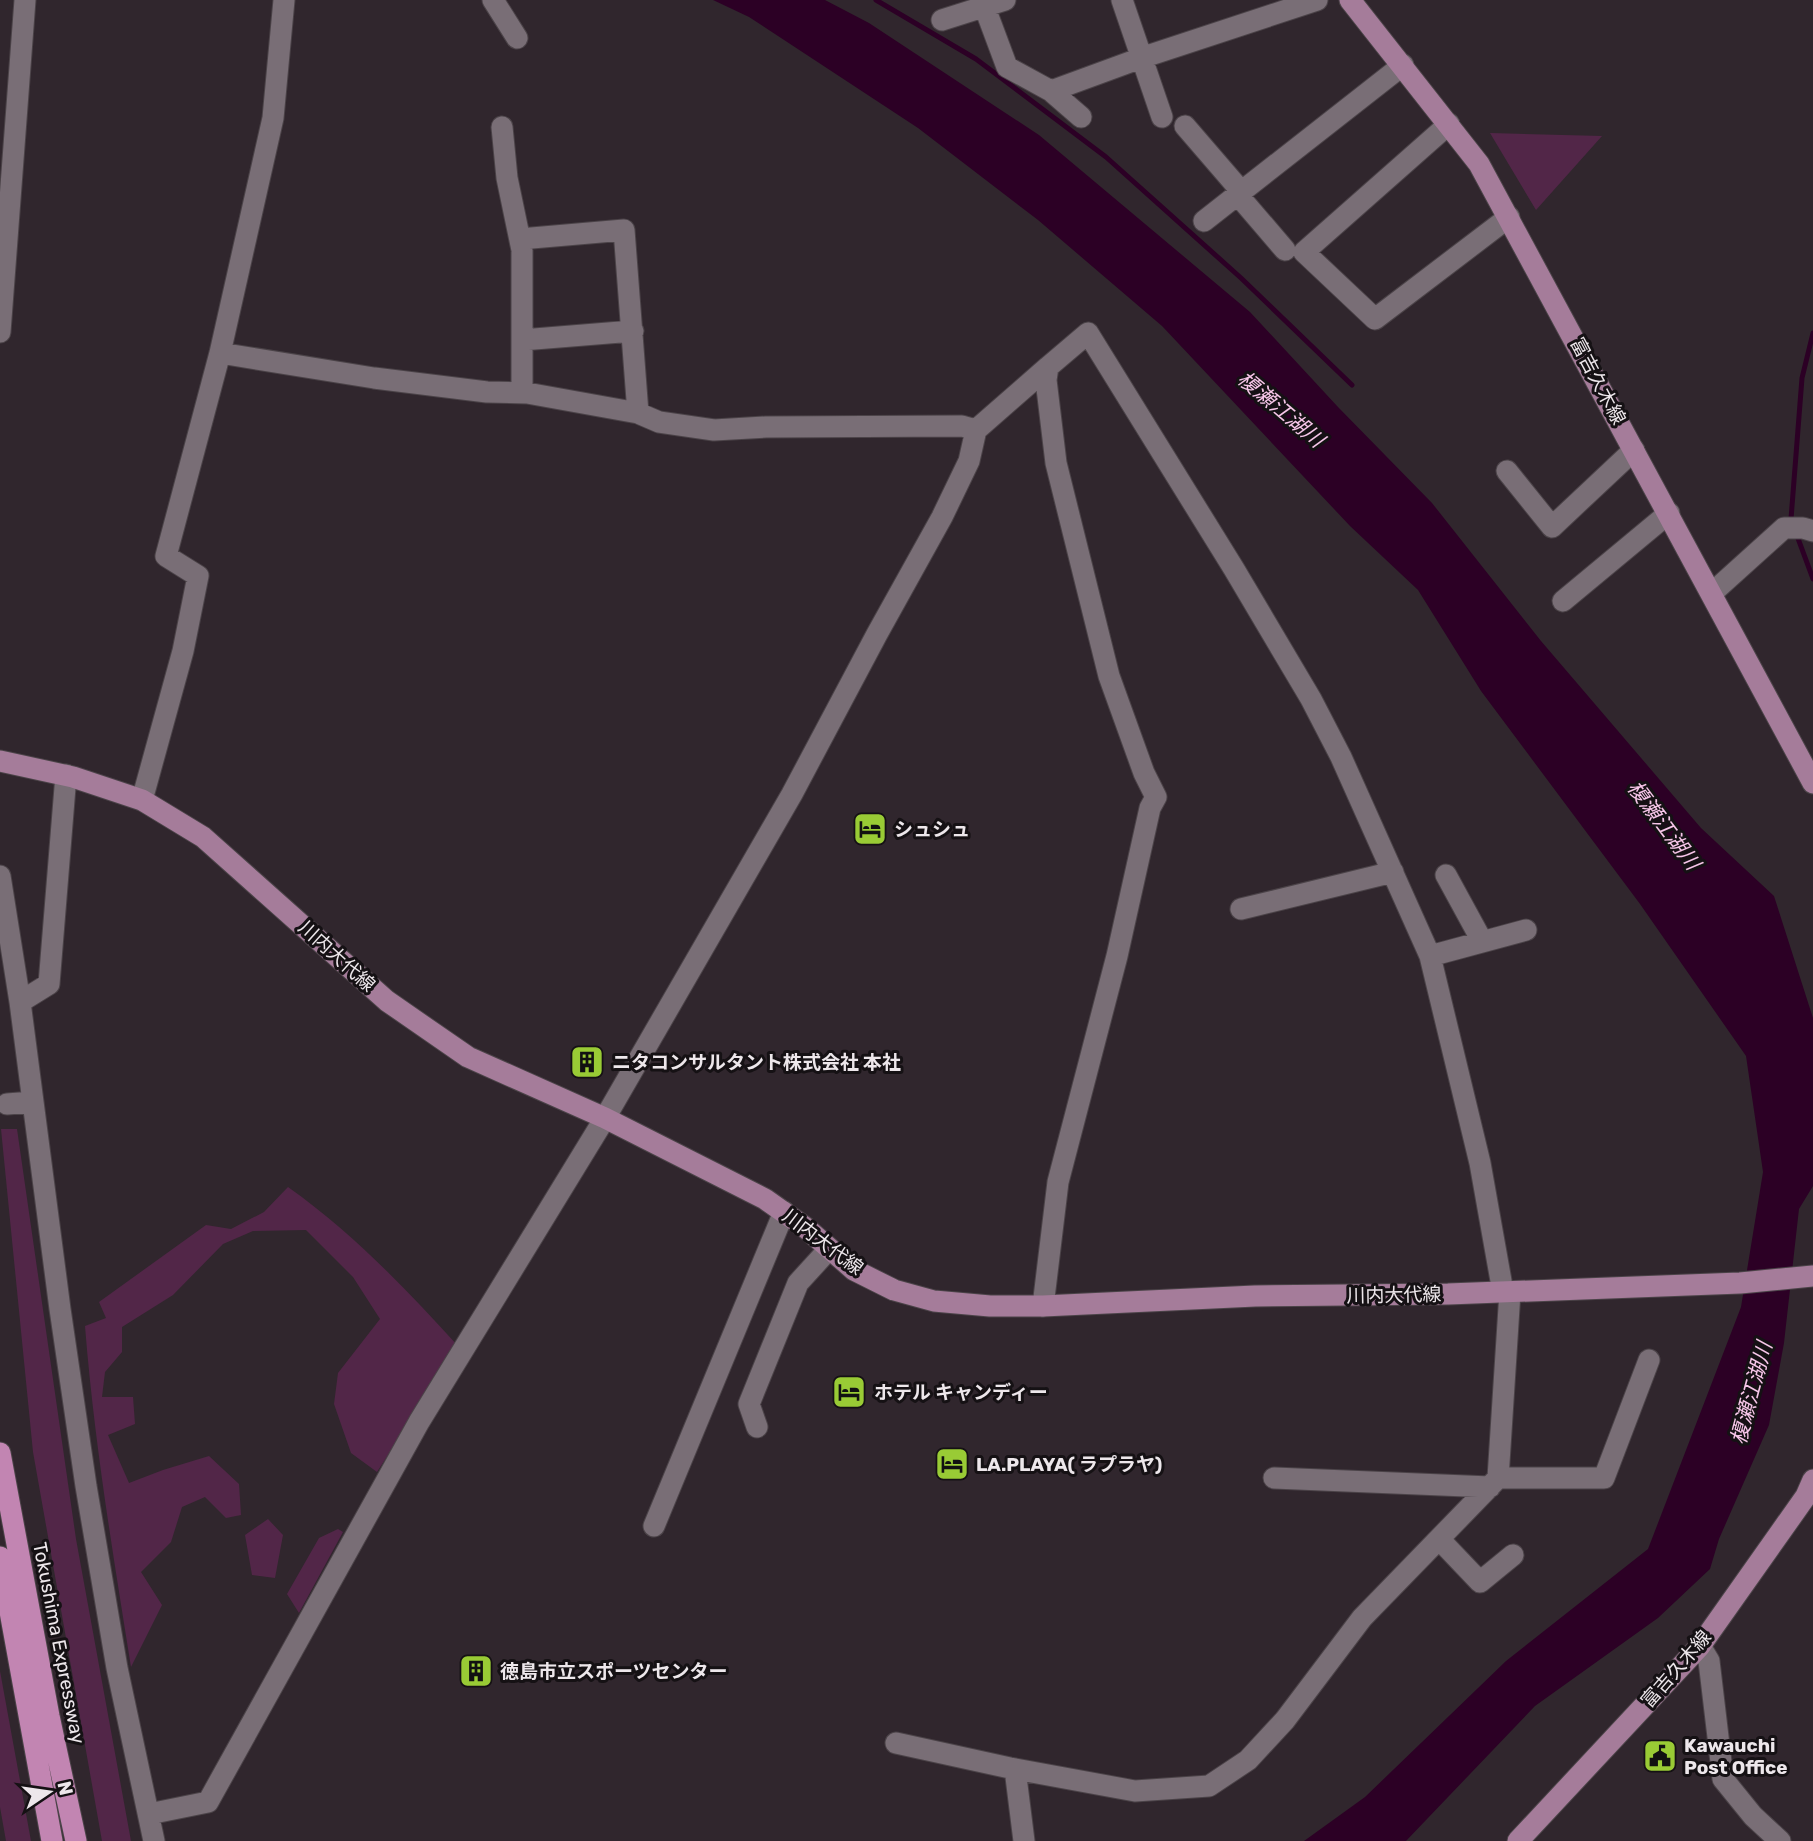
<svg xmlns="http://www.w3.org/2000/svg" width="1813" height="1841" viewBox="0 0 1813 1841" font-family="Rubik,'Noto Sans JP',sans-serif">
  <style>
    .green { fill: #522648 }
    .water { fill: #2c0025 }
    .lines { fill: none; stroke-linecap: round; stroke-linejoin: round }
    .stream { stroke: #2c0025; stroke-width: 5 }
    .minor-casing { stroke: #4b4348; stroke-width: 23 }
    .major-casing { stroke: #4b4348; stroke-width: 23 }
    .highway-casing { stroke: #4b4348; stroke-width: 23 }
    .minor { stroke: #796e76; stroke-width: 21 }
    .major { stroke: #a57c9a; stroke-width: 21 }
    .highway { stroke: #c285b2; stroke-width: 21 }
    .labels { text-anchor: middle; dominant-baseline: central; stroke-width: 6; stroke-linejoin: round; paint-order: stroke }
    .street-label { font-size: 19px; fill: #ede7eb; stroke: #151114 }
    .poi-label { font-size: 19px; font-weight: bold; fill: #ede7eb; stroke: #151114; text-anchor: start }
    .water-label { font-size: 21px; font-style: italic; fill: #f7c6e9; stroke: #151114 }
  </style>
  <rect width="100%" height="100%" fill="#30262d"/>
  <!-- green -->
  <path class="green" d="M1490,133l112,3 -66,74z
    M1,1129h16l59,410 55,302h-29l-69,-389z
    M288,1187c65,46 117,101 170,159l-81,126 -26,-19 -17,-49 4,-31 42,-54 -27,-42 -47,-47 -53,1 -30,13 -50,51 -51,32v25l-17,20 -3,25h31l2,27 -27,11 21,48 34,-13 46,-14 30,28 2,31 -15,3 -21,-21 -23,10 -11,35 -30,30 21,33 -31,62c-18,-113 -37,-226 -46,-341l21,-8 -7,-16 107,-77 25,4 33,-17z
    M268,1519l15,16 -8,43 -23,-3 -7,-40z
    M338,1529l5,3 -44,81 -12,-19 32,-56z
    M0,1671l31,170h-25l-6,-34z"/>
  <!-- water -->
  <path class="water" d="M713,0h112l44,23 170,112 211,177 88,95 94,96 109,138 160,187 73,68 39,122v168l-14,23 -15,134 -15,82 -50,114 -9,30 -52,49 -123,88 -129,135h-102l61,-44 141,-136 142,-112 93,-242 22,-135 -17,-116 -106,-152 -159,-213 -63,-101 -68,-64 -188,-200 -124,-106 -120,-92 -169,-111z"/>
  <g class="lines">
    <!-- stream -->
    <path class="stream" d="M876,0l100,59 130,98 135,121 111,107
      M1793,524l-2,-5 11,-141 11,-45
      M1796,533l17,46"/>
    <defs>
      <path id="minor" d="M493,0l24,38
        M982,0l25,67 44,24 90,-33 176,-58
        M1122,0l40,117
        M942,20l63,-20
        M1051,91l30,26
        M1449,124l-145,128 71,67 134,-102
        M1185,126l56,65
        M502,127l5,51 15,72v143
        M1237,194l48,56
        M1204,221l199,-156
        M520,239l104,-9 14,183
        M0,332l25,-332
        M522,340l111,-9
        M220,353l154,25 113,14 40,1 111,20 21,9 55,8 52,-3 196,-1 14,4
        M1048,367l40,-34 146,236 77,130 30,58 89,199 50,207 23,129
        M1507,471l45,56 82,-77
        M1712,593l72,-65h19l10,3
        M1563,601l106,-88
        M142,800l41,-149 15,-75 -32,-20 54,-203 53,-235 11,-118
        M1446,875l36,66
        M0,876l20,126 40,307 26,177 31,182 37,173
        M1241,909l152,-37
        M1430,956l96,-26
        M20,1002l29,-18 17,-209
        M7,1104l26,-2
        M757,1427l-8,-23 49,-121 31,-34
        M1274,1478l216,9
        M1498,1478h106l45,-118
        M654,1526l130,-314
        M1440,1540l40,42 33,-27
        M1700,1646l9,15 14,118 30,37 27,25
        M896,1743l114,25 125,23 74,-5 39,-26 37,-40 77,-102 136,-140 12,-186
        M1015,1769l9,72
        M149,1814l59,-12 211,-380 186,-304 187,-324 85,-160 65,-117 27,-56 7,-31 72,-63 -2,13 10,83 53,213 35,97 12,24 -6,11 -33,148 -59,226 -15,124"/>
      <path id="major" d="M1350,0l129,164 334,619
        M0,761l73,16 69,23 61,37 184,164 81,56 137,61 160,81 41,29 48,42 40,20 40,11 56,5h53l212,-10 193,-2 292,-11 73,-7
        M1518,1841l182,-195 106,-150 7,-16"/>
      <path id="highway" d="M0,1453l49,263 27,125
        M0,1557l52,284"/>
    </defs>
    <!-- minor casing -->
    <use href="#minor" class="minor-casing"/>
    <!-- major casing -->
    <use href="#major" class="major-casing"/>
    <!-- highway casing -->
    <use href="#highway" class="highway-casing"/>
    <!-- minor -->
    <use href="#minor" class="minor"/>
    <!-- major -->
    <use href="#major" class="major"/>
    <!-- highway -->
    <use href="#highway" class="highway"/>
  </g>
  <!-- icons -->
  <defs>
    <symbol id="hotel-square" viewBox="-11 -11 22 22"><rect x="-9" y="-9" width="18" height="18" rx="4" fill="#99cb35" stroke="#151114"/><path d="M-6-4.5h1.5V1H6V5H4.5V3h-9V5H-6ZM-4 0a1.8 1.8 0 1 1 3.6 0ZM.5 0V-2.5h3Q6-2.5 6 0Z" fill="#111"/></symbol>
    <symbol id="building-square" viewBox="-11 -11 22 22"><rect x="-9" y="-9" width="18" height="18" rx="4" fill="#99cb35" stroke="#151114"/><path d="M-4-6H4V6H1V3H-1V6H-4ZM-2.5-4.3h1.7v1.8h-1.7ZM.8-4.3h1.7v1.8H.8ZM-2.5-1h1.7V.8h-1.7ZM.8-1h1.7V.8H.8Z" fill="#111"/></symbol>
    <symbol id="civic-square" viewBox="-11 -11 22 22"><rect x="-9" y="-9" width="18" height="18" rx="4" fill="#99cb35" stroke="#151114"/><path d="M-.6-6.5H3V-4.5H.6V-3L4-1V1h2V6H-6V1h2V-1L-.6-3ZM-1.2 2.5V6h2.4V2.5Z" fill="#111"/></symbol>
  </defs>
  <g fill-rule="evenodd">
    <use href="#hotel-square" x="851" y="810" width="38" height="38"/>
    <use href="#building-square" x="568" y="1043" width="38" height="38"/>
    <use href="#hotel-square" x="830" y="1373" width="38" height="38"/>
    <use href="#hotel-square" x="933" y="1445" width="38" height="38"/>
    <use href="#building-square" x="457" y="1652" width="38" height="38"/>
    <use href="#civic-square" x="1641" y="1737" width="38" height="38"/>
  </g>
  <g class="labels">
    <!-- street labels -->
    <g class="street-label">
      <text transform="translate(1598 381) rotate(62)">富吉久木線</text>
      <text transform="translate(337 956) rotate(42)">川内大代線</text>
      <text transform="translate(823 1242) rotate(37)">川内大代線</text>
      <text transform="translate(1394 1295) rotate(-1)">川内大代線</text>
      <text transform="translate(59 1643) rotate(79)">Tokushima Expressway</text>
      <text transform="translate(1676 1669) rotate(-49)">富吉久木線</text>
    </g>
    <!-- poi labels -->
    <g class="poi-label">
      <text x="894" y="829">シュシュ</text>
      <text x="612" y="1062">ニタコンサルタント株式会社 本社</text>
      <text x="874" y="1392">ホテル キャンディー</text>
      <text x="976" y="1464">LA.PLAYA( ラプラヤ)</text>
      <text x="500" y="1671">徳島市立スポーツセンター</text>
      <text x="1684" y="1745">Kawauchi<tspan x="1684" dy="22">Post Office</tspan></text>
    </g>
    <!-- water labels -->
    <g class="water-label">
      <text transform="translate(1281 409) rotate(40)">榎瀬江湖川</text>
      <text transform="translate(1664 825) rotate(53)">榎瀬江湖川</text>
      <text transform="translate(1751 1393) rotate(-75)">榎瀬江湖川</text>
    </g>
  </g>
  <!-- north arrow -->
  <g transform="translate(49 1792) rotate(77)" stroke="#151114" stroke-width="5" paint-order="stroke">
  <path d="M0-5L12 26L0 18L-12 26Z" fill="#ede7eb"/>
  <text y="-10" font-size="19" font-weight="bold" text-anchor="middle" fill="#ede7eb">N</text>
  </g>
</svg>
